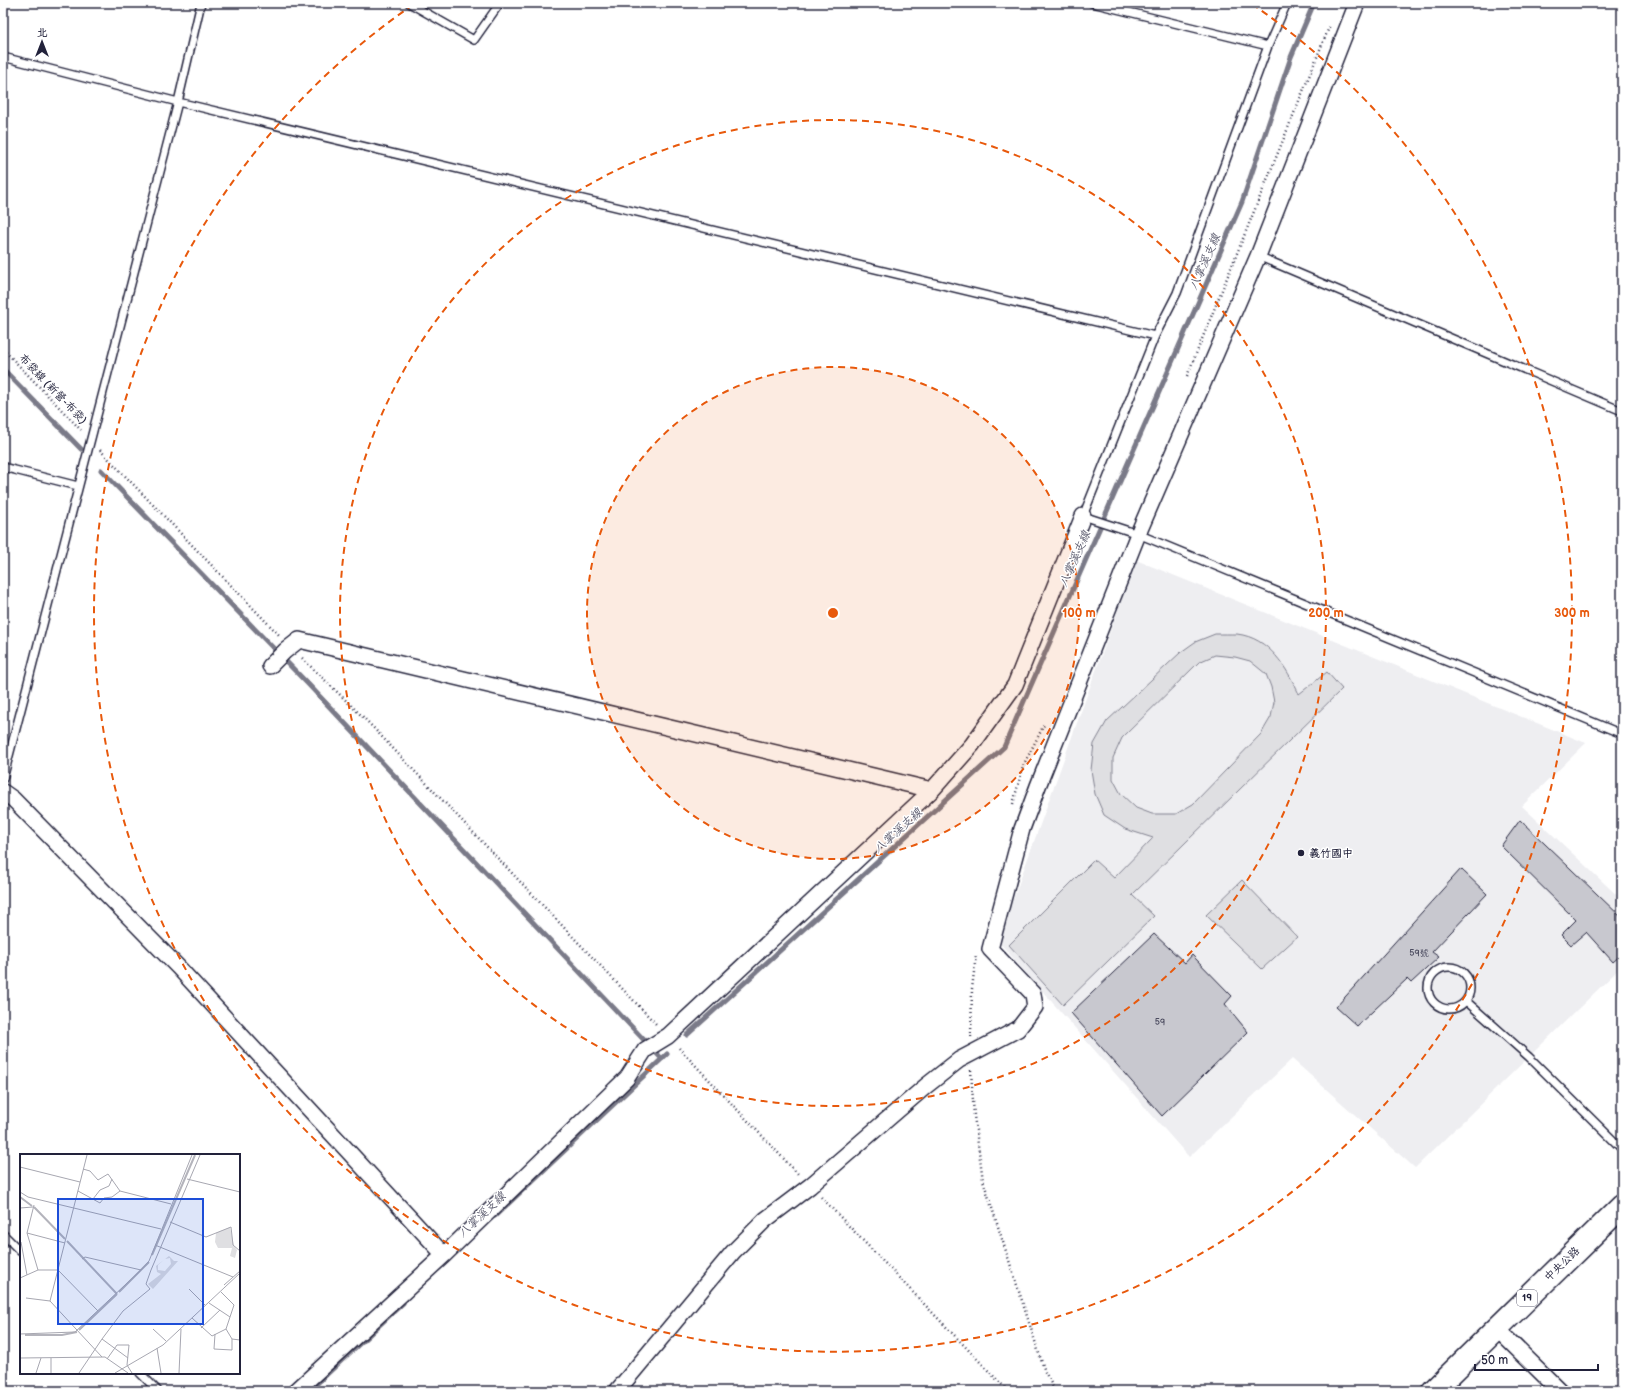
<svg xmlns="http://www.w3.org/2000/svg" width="1625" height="1394" viewBox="0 0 1625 1394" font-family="'Balsamiq Sans','LXGW WenKai TC',sans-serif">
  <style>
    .built { fill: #eeeef1 }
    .green { fill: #dfdfe2; stroke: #80808e; fill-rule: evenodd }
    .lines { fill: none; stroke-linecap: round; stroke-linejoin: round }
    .stream { stroke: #7a7a88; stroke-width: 5 }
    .building { fill: #c8c8cf; stroke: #22223b }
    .lane-casing { stroke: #22223b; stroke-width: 10 }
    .street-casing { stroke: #22223b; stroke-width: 18 }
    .primary-casing { stroke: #22223b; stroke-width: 25 }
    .path { stroke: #22223b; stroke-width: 2.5; stroke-dasharray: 1 3; stroke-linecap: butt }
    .lane { stroke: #fff; stroke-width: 7 }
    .street { stroke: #fff; stroke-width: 15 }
    .primary { stroke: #fff; stroke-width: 22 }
    .ring { fill: none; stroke: #e8590c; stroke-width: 2; stroke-dasharray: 7 5 }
    .poi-dot { fill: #22223b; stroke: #fff; stroke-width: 1.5 }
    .labels { text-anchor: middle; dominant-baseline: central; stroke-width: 3; stroke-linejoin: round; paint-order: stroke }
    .number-label { font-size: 9px; fill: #4c4c60 }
    .shield { fill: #fff; stroke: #646476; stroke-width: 1 }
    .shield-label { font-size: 10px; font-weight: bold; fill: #22223b }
    .street-label { font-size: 11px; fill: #22223b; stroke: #fff }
    .poi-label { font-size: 11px; font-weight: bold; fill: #22223b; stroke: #fff; text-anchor: start }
    .water-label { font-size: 12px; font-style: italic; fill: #5c5c6f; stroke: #fff }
    .inset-river { fill: none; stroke: #b4b4bc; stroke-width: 2 }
    .inset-road { fill: none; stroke: #a7a7b1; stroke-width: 1 }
    .view { fill: #1d4ed8; fill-opacity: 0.15; stroke: #1d4ed8; stroke-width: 2 }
    .inset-edge { fill: none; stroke: #22223b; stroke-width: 2 }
    .centre { fill: #e8590c; stroke: #fff; stroke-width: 2 }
    .ring-label { font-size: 12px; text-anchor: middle; font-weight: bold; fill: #e8590c; stroke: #fff; stroke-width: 3; stroke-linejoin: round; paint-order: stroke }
  </style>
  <rect width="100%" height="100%" fill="#fff"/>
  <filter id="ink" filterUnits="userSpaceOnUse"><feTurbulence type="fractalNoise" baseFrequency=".025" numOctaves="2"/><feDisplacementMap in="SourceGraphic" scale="8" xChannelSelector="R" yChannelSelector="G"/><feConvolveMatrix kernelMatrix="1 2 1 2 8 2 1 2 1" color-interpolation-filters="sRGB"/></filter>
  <g filter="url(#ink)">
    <!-- built -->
    <path class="built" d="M1136,560l450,183 -64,63 100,94v66l-207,202 -123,-109 -103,98 -191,-216z"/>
    <!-- green -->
    <path class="green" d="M1215,634c7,0 14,0 22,0 33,4 49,33 62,60l28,-22 15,17 -210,206 22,21 -91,89 -54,-60 85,-85 20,18 39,-40 -28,-9 -21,-14 -9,-21 -4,-24 3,-26 13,-23 74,-69 14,-10zM1215,655l20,2 15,4 16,13 5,13 3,15 -3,15 -10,17 -68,70 -17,10h-24l-16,-6 -15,-14 -8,-15v-21l9,-20 77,-76z
      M1242,880l55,57 -35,32 -56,-54z"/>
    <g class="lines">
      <!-- stream -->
      <path class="stream" d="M3,369l78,80
        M101,470l206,213 355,376
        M687,1035l317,-288 238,-545 49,-145 23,-54
        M495,1216l172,-162
        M309,1391l94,-88"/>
    </g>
    <!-- building -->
    <path class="building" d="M1520,820l102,98v36l-9,8 -27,-30 -15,13 -10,-10 15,-15 -75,-74z
      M1461,869l26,25 -55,58 7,5 -28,26 -4,-4 -50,47 -21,-19z
      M1154,934l31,29 7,-8 40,41 -7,8 23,28 -86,84 -91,-103z"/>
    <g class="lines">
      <defs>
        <path id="lane" d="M409,3l65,37 26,-37
          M1092,3l176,43
          M1287,3l-19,43 -91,247 -22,43 -72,180 55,18 484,200
          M3,57l175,45 977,234
          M1258,256l364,155
          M3,467l75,19
          M3,779l175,-677 23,-99
          M1428 988a21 21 0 1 1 42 0a21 21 0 1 1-42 0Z
          M1466,1001l63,56 93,92
          M3,1234l18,18
          M140,1373l18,18"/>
        <path id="street" d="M270,666l15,-15 14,-11 633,150
          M3,792l10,7 165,168 266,288
          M1496,1328l64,63
          M296,1391l148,-136 183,-177 18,-28 23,-14 264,-246 40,-45 43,-60 68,-169
          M617,1391l116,-139 32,-32 45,-34 116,-100 33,-26 59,-31 17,-22 -2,-13 -43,-45 32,-120 16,-43 100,-252 120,-278 99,-253"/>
        <path id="primary" d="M1433,1391l189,-185"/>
      </defs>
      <!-- lane casing -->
      <use href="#lane" class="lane-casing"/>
      <!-- street casing -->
      <use href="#street" class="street-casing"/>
      <!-- primary casing -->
      <use href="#primary" class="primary-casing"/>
      <!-- path -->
      <path class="path" d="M3,349l78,81
        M1187,376l143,-351
        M100,450l180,186
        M302,658l61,59 294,308
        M1013,804l10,-38 21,-41
        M971,1037l1,-48 4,-34
        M679,1048l120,127
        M971,1070l3,46 9,64 62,192 10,19
        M821,1197l187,194"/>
      <!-- lane -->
      <use href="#lane" class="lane"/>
      <!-- street -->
      <use href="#street" class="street"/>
      <!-- primary -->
      <use href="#primary" class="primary"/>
    </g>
  </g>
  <!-- distance rings -->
  <circle cx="833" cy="613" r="246" fill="#e8590c" fill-opacity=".12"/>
  <g class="ring">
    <circle cx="833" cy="613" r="246"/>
    <circle cx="833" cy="613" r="493"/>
    <path d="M1252 4A739 739 0 1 1 414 4"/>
  </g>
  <!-- markers -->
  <circle class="poi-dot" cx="1301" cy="853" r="4"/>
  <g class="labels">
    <!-- number labels -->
    <g class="number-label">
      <text x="1419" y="953">59號</text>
      <text x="1160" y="1022">59</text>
    </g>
    <!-- shield labels -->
    <rect class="shield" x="1517" y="1290" width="20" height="16" rx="3"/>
    <g class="shield-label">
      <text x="1527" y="1298">19</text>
    </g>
    <!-- street labels -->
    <g class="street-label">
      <text transform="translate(53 389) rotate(46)">布袋線 (新營-布袋)</text>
      <text transform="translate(1562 1264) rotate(-44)">中央公路</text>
    </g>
    <!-- poi labels -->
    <g class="poi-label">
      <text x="1309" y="853">義竹國中</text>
    </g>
    <!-- water labels -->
    <g class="water-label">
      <text transform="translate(1205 262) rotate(-66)">八掌溪支線</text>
      <text transform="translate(1075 559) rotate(-66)">八掌溪支線</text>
      <text transform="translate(898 831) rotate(-42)">八掌溪支線</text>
      <text transform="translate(482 1215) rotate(-43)">八掌溪支線</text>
    </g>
  </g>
  <!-- overview -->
  <g transform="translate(20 1154)">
    <rect width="220" height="220" fill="#fff"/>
    <path d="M210,73l4,19 3,4 -2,8 -5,-2 2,-8h-14l-3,-6 1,-9zM149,102l5,5h4l-25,28 -5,-5 13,-10 -4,-2 -1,-6zM150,104l1,6 -6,7 -7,-1v-5l7,-6z" fill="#dfdfe2" fill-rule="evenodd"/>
    <path class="inset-river" d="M0,43l12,9M14,53l31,32M47,87l50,53M132,101l43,-100M99,138l30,-30M59,176l38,-36M5,181h37l15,-3"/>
    <path class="inset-road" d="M0,13l60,15M63,15l7,2 8,9 10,-6 12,17M167,25l53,13M58,37l22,12 4,-5 8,-1 8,-6 51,13M0,38l8,5 133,32M73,45l7,-9 9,-4 3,-7M14,51l-7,28 11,37M0,54l13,-1M150,68l36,15 25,-10 2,18 7,6M7,79l38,10M1,88l6,33M135,91l78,32M62,105l3,-2 56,13M0,124l18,-8h20l40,41M204,131l16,-14M169,135l16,16M6,144l24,3 52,56M30,147l37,-146M189,149l21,14M172,164l20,18 14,-7 8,-24 -13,-13M181,174l19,-18M133,175l13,12M206,175l6,10 8,1M0,180l55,-2 66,-62 8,-9 43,-106M195,180l-1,15 18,1v-11M82,185l21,-28 27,-22 -4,-5 5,-14 49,-115M137,194l4,25M0,204l85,-1 23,16M87,205l10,-14h12l-2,20 5,8M16,219l5,-15M31,219v-15M59,219l23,-34 26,19M95,219l48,-28 77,-72M159,219l2,-44"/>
    <path class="view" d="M38,45h145v125h-145z"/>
    <rect width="220" height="220" class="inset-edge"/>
  </g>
  <circle cx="833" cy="613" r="6" class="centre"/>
  <g class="ring-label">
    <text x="1079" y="617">100 m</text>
    <text x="1326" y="617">200 m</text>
    <text x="1572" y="617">300 m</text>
  </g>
  <!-- margin -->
  <rect width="1625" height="1394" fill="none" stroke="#fff" stroke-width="16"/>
  <rect x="8" y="8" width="1609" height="1378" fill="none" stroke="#22223b" stroke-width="1.5" filter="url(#ink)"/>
  <!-- north arrow -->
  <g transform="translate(42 42)" stroke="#ffffff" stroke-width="3" paint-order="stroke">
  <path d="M0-3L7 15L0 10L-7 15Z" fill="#22223b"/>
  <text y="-6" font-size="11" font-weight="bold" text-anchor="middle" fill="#22223b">北</text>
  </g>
  <!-- scale -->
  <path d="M1475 1364v6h123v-6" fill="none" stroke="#22223b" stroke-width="2"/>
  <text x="1481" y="1364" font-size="12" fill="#22223b" stroke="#ffffff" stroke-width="3" paint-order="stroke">50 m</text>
</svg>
